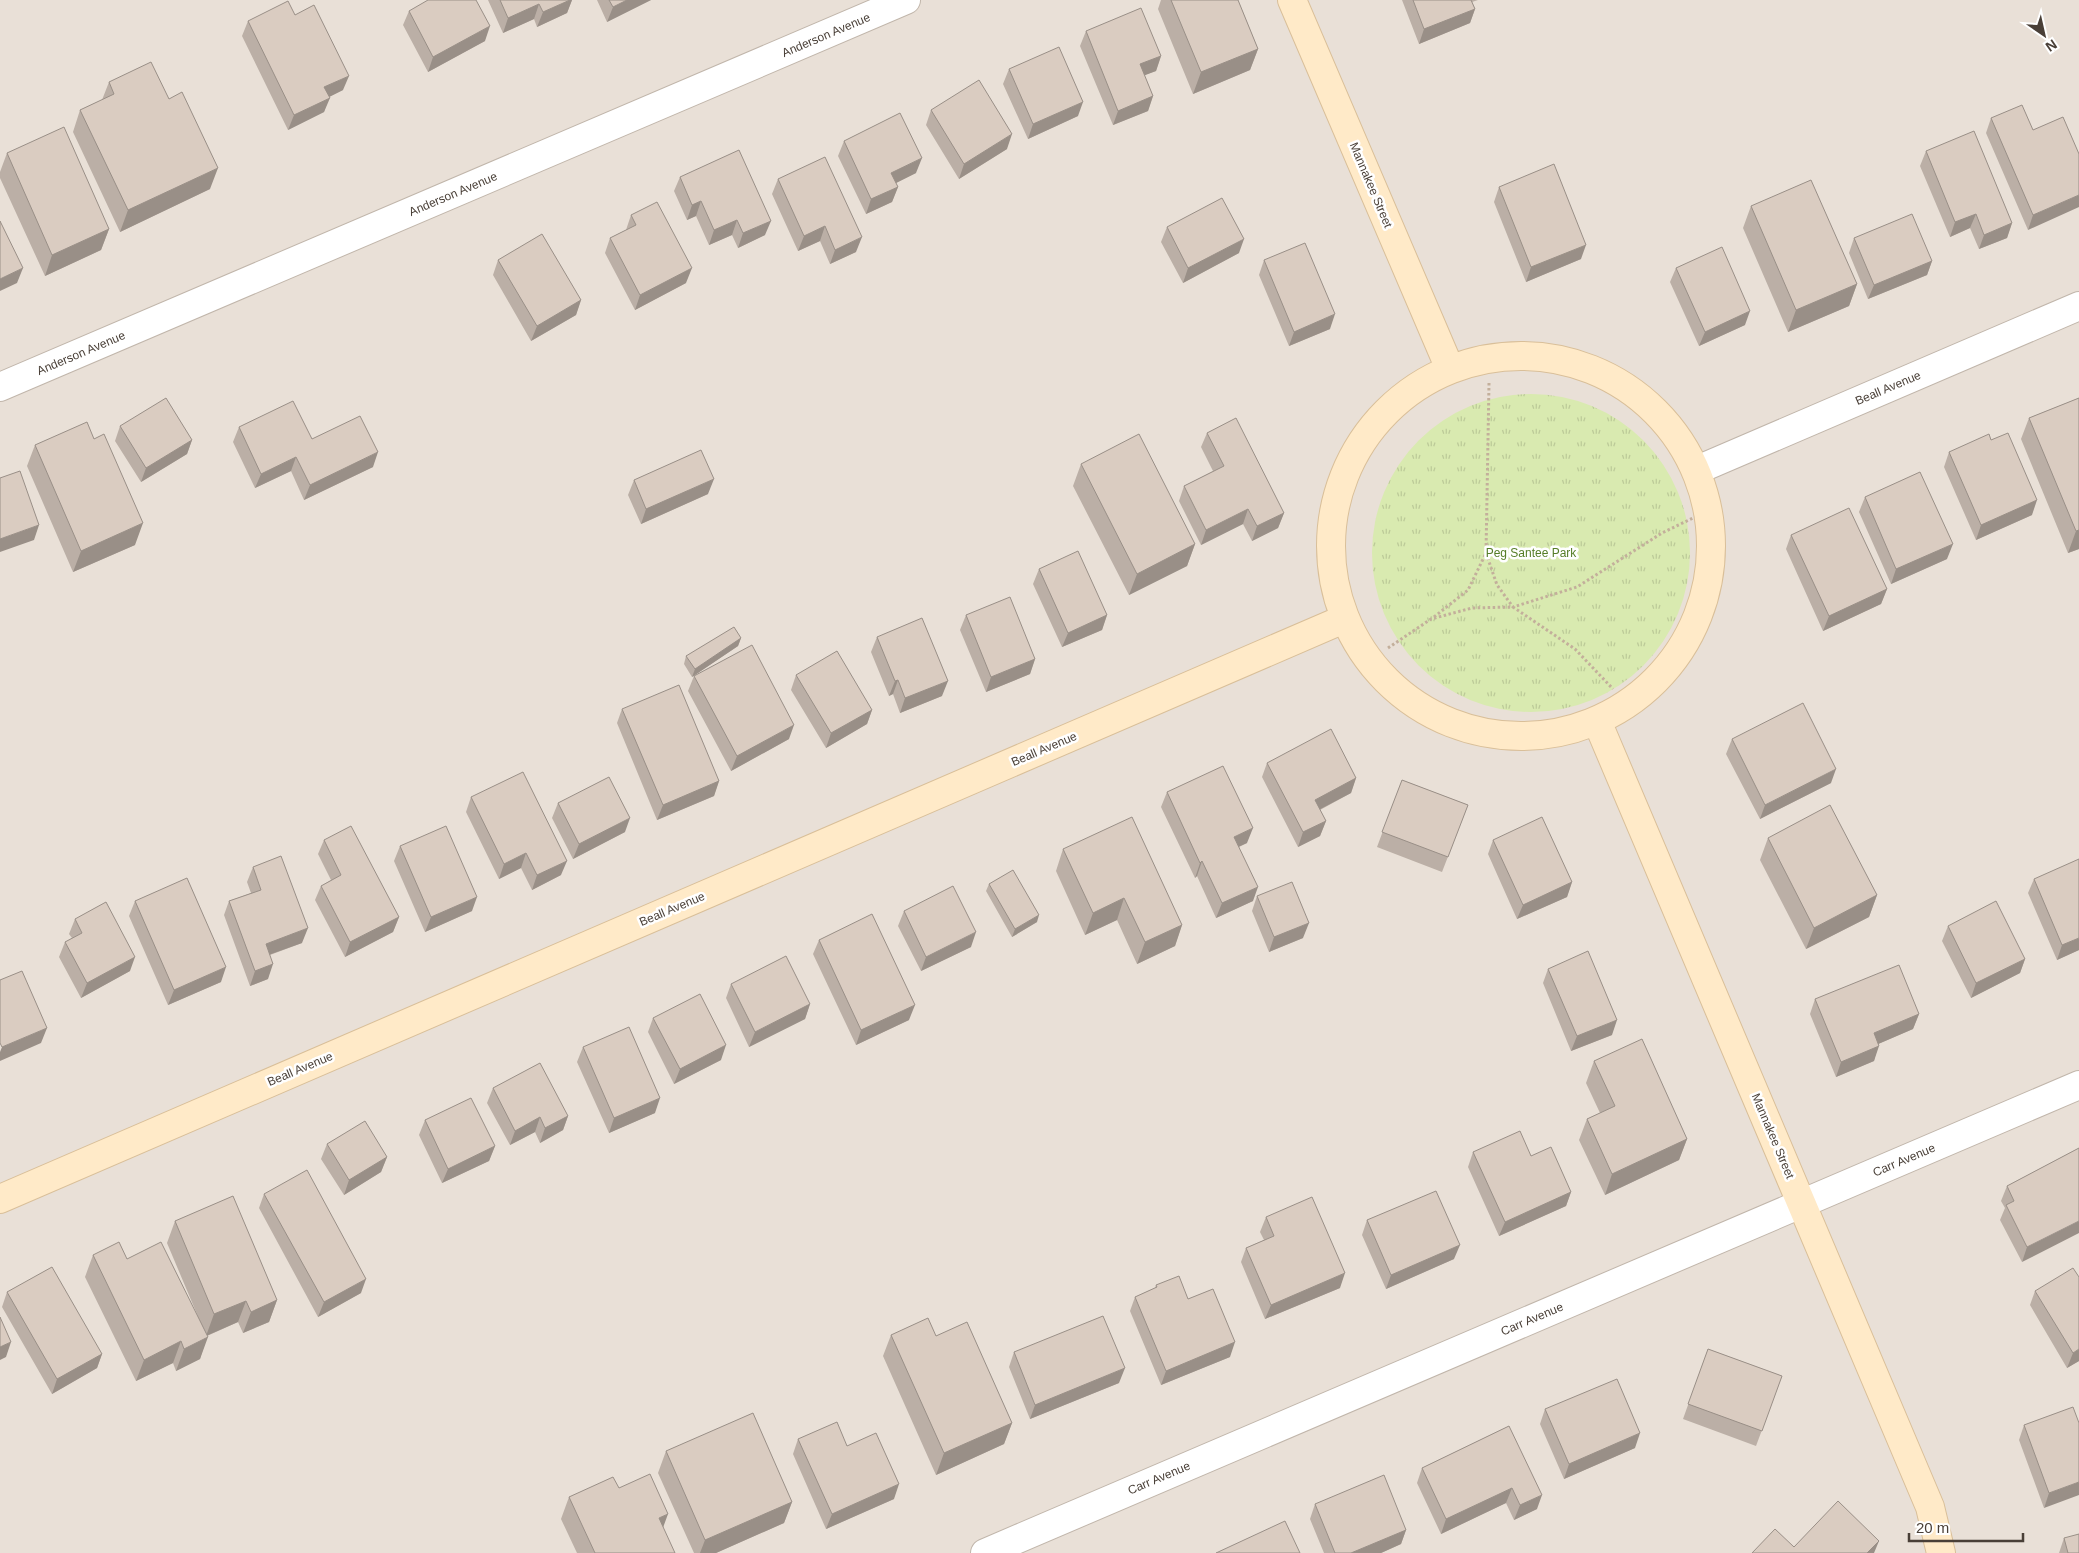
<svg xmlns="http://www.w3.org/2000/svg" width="2079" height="1553" viewBox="0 0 2079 1553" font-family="Helvetica,sans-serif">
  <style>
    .residential { fill: #e9e0d7 }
    .park { fill: url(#park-tufts) }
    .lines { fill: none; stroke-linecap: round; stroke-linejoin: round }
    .street-casing { stroke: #c1b6ab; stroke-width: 30 }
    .secondary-casing { stroke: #d9bf99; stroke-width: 30 }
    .path { stroke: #c3af9b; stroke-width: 3; stroke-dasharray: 2.5 2.5; stroke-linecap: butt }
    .street { stroke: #fff; stroke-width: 28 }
    .secondary { stroke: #ffeac8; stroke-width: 28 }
    .wall { fill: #bbafa6 }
    .shaded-wall { fill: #998f87 }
    .building { fill: #daccc1; stroke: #998f87 }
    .labels { text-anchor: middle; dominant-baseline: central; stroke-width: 5; stroke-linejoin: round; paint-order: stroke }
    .street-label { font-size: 12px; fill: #493f37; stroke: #fff }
    .park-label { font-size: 12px; fill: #557d27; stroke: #fff }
  </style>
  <defs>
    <pattern id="park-tufts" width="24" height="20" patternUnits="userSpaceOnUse" patternTransform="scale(1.25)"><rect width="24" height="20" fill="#d9eab0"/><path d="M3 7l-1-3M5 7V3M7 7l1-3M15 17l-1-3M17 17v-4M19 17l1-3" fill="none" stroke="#bcca98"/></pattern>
  </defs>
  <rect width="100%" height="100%" fill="#f5efe9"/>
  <!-- residential -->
  <path class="residential" d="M0,0h2079v1553h-2079z"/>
  <!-- park -->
  <path class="park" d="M1372 553a159 159 0 1 1 318 0a159 159 0 1 1-318 0Z"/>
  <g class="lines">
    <defs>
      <path id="street" d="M0,387l906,-387
        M1697,470l382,-164
        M985,1553l1094,-468"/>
      <path id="secondary" d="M1292,0l158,369
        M1331 546a190 190 0 1 1 380 0a190 190 0 1 1-380 0Z
        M1597,721l333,786 11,46
        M0,1199l1344,-580"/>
    </defs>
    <!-- street casing -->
    <use href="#street" class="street-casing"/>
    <!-- secondary casing -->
    <use href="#secondary" class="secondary-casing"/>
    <!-- path -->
    <path class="path" d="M1489,383l-3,170 11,32 16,22 64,-20 85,-54 33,-16
      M1434,617l34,-27 18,-37
      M1388,648l43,-29 41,-11 41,-1 62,42 38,40"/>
    <!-- street -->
    <use href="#street" class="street"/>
    <!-- secondary -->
    <use href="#secondary" class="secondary"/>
  </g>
  <!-- wall -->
  <path class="wall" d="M488,0h84l-5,13 -30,14 -3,-8 -31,14z
    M597,0h54l-44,22z
    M1161,0h77l20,49 -8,21 -57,24 -35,-85z
    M1402,0h76l-6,2 3,7 -5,14 -51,21z
    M409,11l76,30 -57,31 -25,-47z
    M295,15l48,75 -14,7 -5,15 -36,18 -46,-94 6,-15z
    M1086,31l75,25 -5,15 -12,4 9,21 -5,15 -35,14 -33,-79z
    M1009,69l69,47 -50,23 -25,-55z
    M109,82l101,107 -90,43 -47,-100 7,-22 22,-10z
    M931,110l76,39 -48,30 -33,-54z
    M1991,118l42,12 46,24 -51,76 -42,-97z
    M844,141l72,32 -20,10 2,4 -6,15 -26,12 -28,-58z
    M1926,151l86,72 -5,15 -28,11 -9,-21 -20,9 -30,-71z
    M7,153l102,76 -8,21 -56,26 -45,-98v-6z
    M680,177l85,58 -27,13 -6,-13 -23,10 -13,-29 -9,4 -13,-29z
    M778,179l78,73 -26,12 -10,-23 -22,10 -26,-57z
    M1499,187l82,72 -55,23 -32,-80z
    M1751,206l106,78 -8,22 -61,26 -45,-104z
    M631,215l55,68 -51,27 -30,-57 5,-15 16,-8z
    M1167,227l72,26 -56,30 -22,-41z
    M1854,238l78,23 -5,14 -59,24 -19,-46z
    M498,260l83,40 -5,15 -45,26 -38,-66z
    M1264,260l66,69 -41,17 -30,-71z
    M1676,268l69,57 -46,21 -29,-64z
    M2079,398v151l-11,4 -47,-114 8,-21z
    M120,426l72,14 -5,14 -46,28 -26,-41z
    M239,427l73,12 61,28 -69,33 -13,-29 -36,17 -22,-46z
    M1207,433l77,80 -6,15 -26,13 -9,-17 -42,21 -22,-44 5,-15 29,-15 -12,-24z
    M1991,440l41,75 -56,25 -32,-73 5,-15z
    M35,445l100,100 -62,27 -46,-106z
    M1081,464l114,80 -8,22 -58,29 -56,-109z
    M634,480l74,14 -67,30 -13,-29z
    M1865,497l82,62 -56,25 -32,-72z
    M1791,535l96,54 -6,15 -58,27 -37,-82z
    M1039,569l68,46 -5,15 -40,17 -29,-63z
    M966,615l69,44 -5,15 -44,18 -26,-62z
    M877,637l65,59 -42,17 -7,-19 -4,2 -18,-44z
    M741,638l-3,8 -46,31 -8,-13 2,-8z
    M796,675l76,35 -5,14 -41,24 -35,-58z
    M694,676l95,63 -58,32 -43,-80z
    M622,709l97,72 -5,15 -57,24 -40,-97z
    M1732,739l99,44 -71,36 -34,-65z
    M1267,763l89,15 -5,15 -31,17 6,11 -6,15 -22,11 -36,-70z
    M1402,780l66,25 -26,67 -65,-25z
    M1167,792l80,51 -8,4 14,54 -37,17 -19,-42 -2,2 -34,-71z
    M471,797l90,78 -29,15 -11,-22 -22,11 -33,-67z
    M558,803l67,29 -52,27 -21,-41z
    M1768,838l109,57 -8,22 -63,32 -46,-89z
    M324,840l75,77 -6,15 -48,25 -30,-57 6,-14 10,-6 -13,-26z
    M1493,840l79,42 -5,15 -50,22 -29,-65z
    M400,846l72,65 -47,21 -31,-71z
    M1063,849l119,76 -7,21 -38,18 -20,-44 -32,15 -29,-64z
    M253,867l49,76 -32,12 -2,24 -18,7 -26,-71 5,-14 22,-8 -4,-11z
    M2034,879l45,71 -22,10 -29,-67z
    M989,884l48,38 -25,15 -26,-46z
    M1257,896l46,42 -34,14 -17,-41z
    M135,901l86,81 -53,23 -39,-89z
    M904,911l67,36 -50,24 -23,-45z
    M75,919l55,52 -49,27 -22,-41 6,-15 7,-4 -3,-4z
    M1948,926l77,33 -5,14 -49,25 -29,-57z
    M819,940l90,80 -53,25 -43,-91z
    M1548,969l64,66 -41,16 -28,-68z
    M731,984l79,20 -5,15 -56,28 -23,-49z
    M1815,999l104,15 -6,15 -35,15 -4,17 -38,16 -26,-63z
    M653,1018l68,42 -47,24 -26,-52z
    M583,1047l72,66 -46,20 -32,-71z
    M1594,1061l93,78 -8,21 -74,35 -26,-55 8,-21 13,-6 -14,-30z
    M493,1088l75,28 -5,14 -23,13 -5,-11 -25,13 -23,-42z
    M425,1120l70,26 -6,15 -47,22 -23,-48z
    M327,1144l60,13 -6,15 -37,23 -23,-36z
    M2079,1148l-57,114 -22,-42 5,-12 -4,-7 6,-15z
    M1473,1152l98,40 -5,14 -67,30 -31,-69z
    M264,1194l97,99 -43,24 -59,-109z
    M1266,1217l74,71 -75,31 -24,-57 5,-14 18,-8 -4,-8z
    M1367,1220l87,39 -68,30 -24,-54z
    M175,1221l102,79 -8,22 -26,11 -5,-11 -31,14 -7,23 -24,12 -3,-8 -37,18 -51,-104 8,-22 34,4 75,67 -35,-83z
    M1156,1285l74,72 -69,28 -31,-74 5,-14 20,-9z
    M2035,1291l44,70 -12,7 -37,-63z
    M7,1292l95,62 -5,14 -45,26 -50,-87z
    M891,1335l45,1 76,87 -8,21 -68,31 -53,-119z
    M1708,1349l74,27 -26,70 -73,-27z
    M1014,1352l105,31 -89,36 -21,-52z
    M1545,1409l90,39 -71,31 -24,-55z
    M2079,1423l-35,85 -25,-68 5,-15z
    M1509,1426l28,83 -23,11 -8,-17 -65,31 -24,-51 5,-15z
    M798,1439l49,7 47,53 -68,30 -33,-75z
    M666,1451l126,51 -8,21 -68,30h-22l-36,-80z
    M619,1488l56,65h-98l-16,-34 8,-22z
    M1315,1504l91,26 -5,14 -20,9h-57l-14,-34z
    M2064,1538l15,15h-20z"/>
  <!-- shaded-wall -->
  <path class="shaded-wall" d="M570,0h2l-5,13 -30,14 6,-15z
    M627,0h24l-44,22 6,-15z
    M539,4l-5,15 -31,14 5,-15z
    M1475,9l-5,14 -51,21 5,-15z
    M490,26l-5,15 -57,31 5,-15z
    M1258,49l-8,21 -57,24 8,-22z
    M1161,56l-5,15 -21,8 5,-15z
    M349,76l-6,14 -24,12 5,-15z
    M1153,96l-5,15 -35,14 5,-14z
    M330,98l-6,14 -36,18 6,-15z
    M1083,102l-5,14 -50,23 5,-15z
    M1012,134l-5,15 -48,30 5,-15z
    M922,158l-6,15 -30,15 5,-15z
    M218,168l-8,21 -90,43 8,-22z
    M898,187l-6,15 -26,12 5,-15z
    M2079,195v12l-51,23 5,-15z
    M701,201l-5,15 -9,4 5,-15z
    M1976,214l-6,14 -20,9 5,-15z
    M737,220l-5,15 -23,10 5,-15z
    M771,221l-6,14 -27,13 5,-15z
    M2012,223l-5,15 -28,11 5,-14z
    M825,226l-5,15 -22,10 6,-15z
    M109,229l-8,21 -56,26 7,-21z
    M862,237l-6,15 -26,12 5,-14z
    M1244,239l-5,14 -56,30 5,-15z
    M1586,245l-5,14 -55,23 5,-15z
    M1932,261l-5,14 -59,24 6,-14z
    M23,268l-6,15 -17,8v-12z
    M692,268l-6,15 -51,27 5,-15z
    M1857,284l-8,22 -61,26 8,-22z
    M581,300l-5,15 -45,26 6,-15z
    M1750,311l-5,14 -46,21 6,-14z
    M1335,314l-5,15 -41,17 5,-14z
    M192,440l-5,14 -46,28 5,-14z
    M378,452l-5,15 -69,33 6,-15z
    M296,457l-5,14 -36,17 6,-14z
    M714,479l-6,15 -67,30 5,-15z
    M2037,500l-5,15 -56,25 5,-15z
    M1248,509l-5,15 -42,21 5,-15z
    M1284,513l-6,15 -26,13 5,-15z
    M143,523l-8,22 -62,27 8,-21z
    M39,525l-5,15 -34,12v-13z
    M2079,530v19l-11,4 8,-22z
    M1195,544l-8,22 -58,29 8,-21z
    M1953,544l-6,15 -56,25 5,-15z
    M1887,589l-6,15 -58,27 6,-15z
    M1107,615l-5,15 -40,17 6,-14z
    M741,638l-3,8 -46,31 3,-8z
    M1035,659l-5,15 -44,18 5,-15z
    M898,680l-5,14 -4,2 6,-15z
    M948,681l-6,15 -42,17 5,-15z
    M872,710l-5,14 -41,24 5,-15z
    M794,725l-5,14 -58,32 6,-15z
    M1836,769l-5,14 -71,36 5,-14z
    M1356,778l-5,15 -42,22 6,-15z
    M719,781l-5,15 -57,24 6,-15z
    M630,818l-5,14 -52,27 6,-15z
    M1326,821l-6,15 -22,11 5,-15z
    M1253,828l-6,15 -18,8 5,-14z
    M526,853l-5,15 -22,11 5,-15z
    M567,861l-6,14 -29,15 5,-15z
    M1202,861l-5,15 -2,2 5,-15z
    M1572,882l-5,15 -50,22 6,-14z
    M1258,887l-5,14 -37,17 6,-15z
    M1877,895l-8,22 -63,32 8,-21z
    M477,897l-5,14 -47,21 6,-15z
    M1124,898l-7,22 -32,15 8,-22z
    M1039,915l-2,7 -25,15 3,-8z
    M399,917l-6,15 -48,25 5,-15z
    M1309,923l-6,15 -34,14 5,-15z
    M1182,925l-7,21 -38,18 8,-22z
    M308,928l-6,15 -42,15 6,-14z
    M976,932l-5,15 -50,24 5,-14z
    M2079,938v12l-22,10 5,-15z
    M135,957l-5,14 -49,27 6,-15z
    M2025,959l-5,14 -49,25 5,-15z
    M273,964l-5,15 -18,7 5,-15z
    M226,967l-5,15 -53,23 6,-15z
    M810,1004l-5,15 -56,28 6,-15z
    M915,1005l-6,15 -53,25 5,-15z
    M1919,1014l-6,15 -44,19 5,-15z
    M1617,1020l-5,15 -41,16 6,-15z
    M47,1028l-6,15 -41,18v-9l2,-5z
    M726,1045l-5,15 -47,24 6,-15z
    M1879,1046l-5,15 -38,16 5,-15z
    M660,1098l-5,15 -46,20 5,-15z
    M568,1116l-5,14 -23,13 5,-15z
    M540,1117l-5,15 -25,13 5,-14z
    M1687,1139l-8,21 -74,35 7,-21z
    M495,1146l-6,15 -47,22 6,-14z
    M387,1157l-6,15 -37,23 5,-15z
    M1571,1192l-5,14 -67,30 6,-14z
    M2079,1221v12l-57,29 5,-15z
    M1460,1245l-6,14 -68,30 5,-14z
    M1345,1273l-5,15 -75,31 6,-14z
    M366,1279l-5,14 -43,24 6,-15z
    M277,1300l-8,22 -26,11 8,-21z
    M246,1301l-8,21 -32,14 8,-22z
    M208,1337l-8,22 -24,12 8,-22z
    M181,1341l-8,22 -37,18 8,-21z
    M11,1342l-5,15 -6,3v-13z
    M1235,1342l-5,15 -69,28 5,-14z
    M2079,1349v12l-12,7 6,-15z
    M102,1354l-5,14 -45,26 5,-15z
    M1125,1368l-6,15 -89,36 5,-14z
    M1012,1423l-8,21 -68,31 8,-22z
    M1640,1433l-5,15 -71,31 5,-15z
    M2079,1482v13l-35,13 5,-15z
    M899,1484l-5,15 -68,30 6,-15z
    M1512,1488l-6,15 -65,31 5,-15z
    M1542,1495l-5,14 -23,11 6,-15z
    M792,1502l-8,21 -68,30h-16l5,-13z
    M668,1514l-8,22 -1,-18z
    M1406,1530l-5,14 -20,9h-30z
    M1879,1541l-5,12h-7z"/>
  <!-- building -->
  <path class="building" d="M428,0h48l14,26 -57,31 -24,-46z
    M500,0h70l-27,12 -4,-8 -31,14z
    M609,0h18l-14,7z
    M1171,0h67l20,49 -57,23z
    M1413,0h58l4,9 -51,20z
    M288,1l7,14 19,-10 35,71 -25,11 6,11 -36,17 -46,-94z
    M1141,8l20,48 -21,8 13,32 -35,15 -32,-80z
    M1059,47l24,55 -50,22 -24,-55z
    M151,62l18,37 13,-7 36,76 -90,42 -48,-100 34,-16 -5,-12z
    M979,80l33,54 -48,30 -33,-54z
    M2022,105l11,25 30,-13 16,37v41l-46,20 -42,-97z
    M900,113l22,45 -31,15 7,14 -27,12 -27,-58z
    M64,127l45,102 -57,26 -45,-102z
    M1974,131l38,92 -28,12 -8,-21 -21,8 -29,-71z
    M739,150l32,71 -28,12 -6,-13 -23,10 -13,-29 -9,4 -12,-28z
    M825,157l37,80 -27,13 -10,-24 -21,10 -26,-57z
    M1554,164l32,81 -55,22 -32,-80z
    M1811,180l46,104 -61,26 -45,-104z
    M1222,198l22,41 -56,29 -21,-41z
    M657,202l35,66 -52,27 -30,-57 26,-13 -5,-10z
    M1912,214l20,47 -58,24 -20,-47z
    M0,221l23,47 -23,11z
    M542,234l39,66 -44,26 -39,-66z
    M1305,243l30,71 -41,18 -30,-72z
    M1722,247l28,64 -45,21 -29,-64z
    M166,398l26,42 -46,28 -26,-42z
    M2079,398v132l-3,1 -47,-113z
    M293,401l19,38 48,-23 18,36 -68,33 -14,-28 -35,17 -22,-47z
    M1236,418l48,95 -27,13 -9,-17 -42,21 -22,-44 40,-20 -17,-33z
    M87,422l7,17 10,-5 39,89 -62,28 -46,-106z
    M2008,433l29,67 -56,25 -32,-73 40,-18 2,6z
    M1139,434l56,110 -58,30 -56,-110z
    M701,450l13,29 -68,30 -12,-29z
    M20,471l19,54 -39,14v-61z
    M1920,472l33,72 -57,25 -31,-72z
    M1849,508l38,81 -58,27 -38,-81z
    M1078,551l29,64 -39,18 -29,-64z
    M1010,597l25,62 -44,18 -25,-62z
    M922,618l26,63 -43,17 -7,-18 -3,1 -18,-44z
    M734,627l7,11 -46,31 -9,-13z
    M752,645l42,80 -57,31 -43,-80z
    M837,651l35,59 -41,23 -35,-58z
    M679,685l40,96 -56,24 -41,-96z
    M1803,703l33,66 -71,36 -33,-66z
    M1331,729l25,49 -41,22 11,21 -23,11 -36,-69z
    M1223,766l30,62 -19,9 24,50 -36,16 -20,-42 -2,2 -33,-71z
    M523,772l44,89 -30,14 -11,-22 -22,11 -33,-67z
    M609,777l21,41 -51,26 -21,-41z
    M1402,780l66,25 -20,52 -66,-25z
    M1830,805l47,90 -63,33 -46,-90z
    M1132,817l50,108 -37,17 -21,-44 -31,15 -30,-64z
    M1542,817l30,65 -49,23 -30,-65z
    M351,826l48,91 -49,25 -29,-56 20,-11 -17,-35z
    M446,826l31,71 -46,20 -31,-71z
    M281,856l27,72 -42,16 7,20 -18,7 -26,-70 32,-11 -8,-23z
    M2079,859v79l-17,7 -28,-66z
    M1013,870l26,45 -24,14 -26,-45z
    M187,878l39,89 -52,23 -39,-89z
    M1292,882l17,41 -35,14 -17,-41z
    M953,886l23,46 -50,25 -22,-46z
    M1996,901l29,58 -49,24 -28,-57z
    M106,902l29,55 -48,26 -22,-41 17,-9 -7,-14z
    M872,914l43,91 -54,25 -42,-90z
    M1588,951l29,69 -40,16 -29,-67z
    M786,956l24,48 -55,28 -24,-48z
    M1899,965l20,49 -45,19 5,13 -38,16 -26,-63z
    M22,971l25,57 -45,19 -2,-4v-63z
    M700,994l26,51 -46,24 -27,-51z
    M629,1027l31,71 -46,20 -31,-71z
    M1642,1039l45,100 -75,35 -25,-55 28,-13 -21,-45z
    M540,1063l28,53 -23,12 -5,-11 -25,14 -22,-43z
    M471,1098l24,48 -47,23 -23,-49z
    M365,1121l22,36 -38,23 -22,-36z
    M1520,1131l11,25 20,-9 20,45 -66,30 -32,-70z
    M2079,1148v73l-52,26 -21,-42 8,-4 -7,-15z
    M307,1170l59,109 -42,23 -60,-108z
    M1436,1191l24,54 -69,30 -24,-55z
    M233,1196l44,104 -26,12 -5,-11 -32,13 -39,-93z
    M1312,1197l33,76 -74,32 -25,-57 28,-12 -8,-19z
    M119,1242l8,17 34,-17 47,95 -24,12 -3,-8 -37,19 -51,-105z
    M52,1267l50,87 -45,25 -50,-87z
    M2073,1268l6,9v72l-6,4 -38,-62z
    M1179,1276l9,23 25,-10 22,53 -69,29 -31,-74 22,-10 -1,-2z
    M1103,1316l22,52 -90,37 -21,-53z
    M0,1317l11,25 -11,5z
    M928,1318l8,18 31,-14 45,101 -68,30 -53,-118z
    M1708,1349l74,27 -20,55 -74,-27z
    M1617,1379l23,54 -71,31 -24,-55z
    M2073,1407l6,16v59l-30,11 -25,-68z
    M753,1413l39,89 -87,38 -39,-89z
    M837,1422l10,24 29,-13 23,51 -67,30 -34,-75z
    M1509,1426l33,69 -22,10 -8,-17 -66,31 -24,-51z
    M650,1474l18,40 -9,4 16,35h-80l-26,-56 44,-20 6,11z
    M1384,1475l22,55 -55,23h-16l-20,-49z
    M1838,1501l41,40 -12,12h-115l23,-24 19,18z
    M1285,1521l15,32h-84z
    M2079,1534v19h-11l-4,-15z"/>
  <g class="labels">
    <!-- street labels -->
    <g class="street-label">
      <text transform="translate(826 35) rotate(-23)">Anderson Avenue</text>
      <text transform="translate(1371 185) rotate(67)">Mannakee Street</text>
      <text transform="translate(453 194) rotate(-23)">Anderson Avenue</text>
      <text transform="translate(81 353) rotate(-23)">Anderson Avenue</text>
      <text transform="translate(1888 388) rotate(-23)">Beall Avenue</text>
      <text transform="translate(1044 749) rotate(-23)">Beall Avenue</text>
      <text transform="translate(672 909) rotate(-23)">Beall Avenue</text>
      <text transform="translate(300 1069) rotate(-23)">Beall Avenue</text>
      <text transform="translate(1773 1136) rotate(67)">Mannakee Street</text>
      <text transform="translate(1904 1160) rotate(-23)">Carr Avenue</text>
      <text transform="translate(1532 1319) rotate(-23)">Carr Avenue</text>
      <text transform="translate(1159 1478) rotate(-23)">Carr Avenue</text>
    </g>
    <!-- park labels -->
    <g class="park-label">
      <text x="1531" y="553">Peg Santee Park</text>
    </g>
  </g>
  <!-- north arrow -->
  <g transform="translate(2044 35) rotate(146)" stroke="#ffffff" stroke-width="4" paint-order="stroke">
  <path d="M0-4L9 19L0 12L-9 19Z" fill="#493f37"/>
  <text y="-8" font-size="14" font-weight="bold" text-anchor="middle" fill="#493f37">N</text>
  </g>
  <!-- scale -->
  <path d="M1909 1533v8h114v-8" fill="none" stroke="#493f37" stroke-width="2.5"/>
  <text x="1916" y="1533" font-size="15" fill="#493f37" stroke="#ffffff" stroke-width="4" paint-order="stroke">20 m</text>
</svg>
